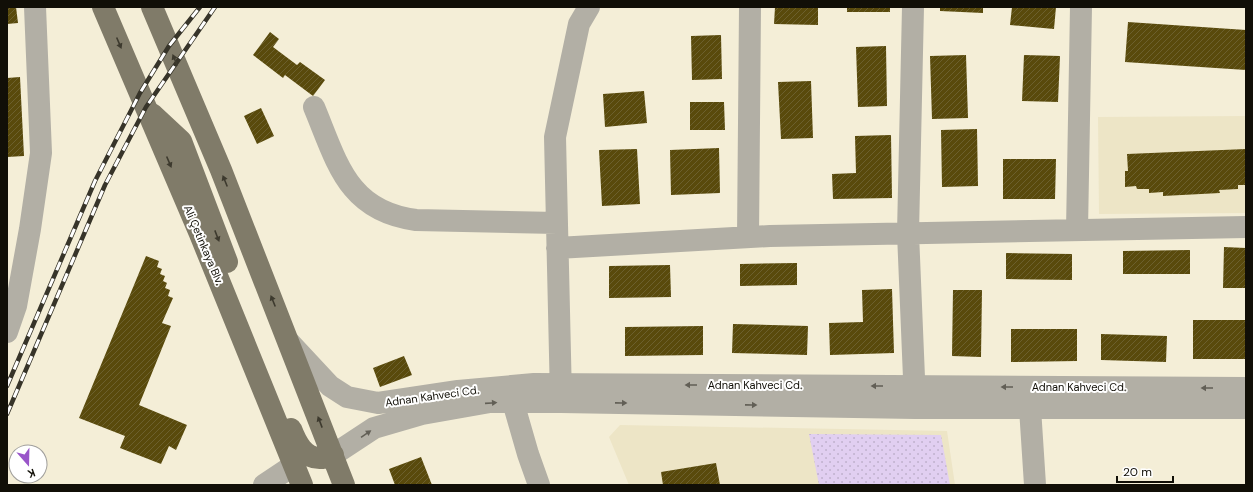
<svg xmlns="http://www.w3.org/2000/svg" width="1253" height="492" viewBox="0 0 1253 492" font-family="'DM Sans',sans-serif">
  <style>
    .built { fill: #ede5c6 }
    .green { fill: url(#green-dots) }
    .building { fill: url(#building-hatch) }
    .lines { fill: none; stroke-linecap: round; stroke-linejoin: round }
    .minor { stroke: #b2afa5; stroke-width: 22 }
    .major { stroke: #807b69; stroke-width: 22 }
    .rail-casing { stroke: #373429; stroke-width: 4.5 }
    .rail { stroke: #fff; stroke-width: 3; stroke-dasharray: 9; stroke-linecap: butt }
    .oneway { fill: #3d3a2e }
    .oneway2 { fill: #625f56 }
    .labels { text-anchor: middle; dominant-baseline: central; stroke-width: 4; stroke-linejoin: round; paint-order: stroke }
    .street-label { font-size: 11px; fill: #110f07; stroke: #fff }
  </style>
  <defs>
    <pattern id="green-dots" width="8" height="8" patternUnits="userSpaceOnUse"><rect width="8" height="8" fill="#e1cff1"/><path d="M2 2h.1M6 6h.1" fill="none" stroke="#c0b1cd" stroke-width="1.8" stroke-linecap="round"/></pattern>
    <pattern id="building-hatch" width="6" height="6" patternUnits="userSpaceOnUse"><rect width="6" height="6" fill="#594a0c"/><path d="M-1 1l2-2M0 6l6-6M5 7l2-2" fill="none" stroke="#6c602e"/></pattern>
  </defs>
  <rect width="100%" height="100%" fill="#f4eed7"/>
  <!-- built -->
  <path class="built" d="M1246,116v97l-147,1 -1,-97z
    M620,425l327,6 8,54h-326l-20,-48z"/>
  <!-- green -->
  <path class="green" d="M809,434l132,1 9,50h-131z"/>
  <!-- building -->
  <path class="building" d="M7,7h9l2,16 -11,1z
    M775,7h43v18l-44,-1z
    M847,7h43v5h-43z
    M940,7h43v6l-43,-2z
    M1012,7h44l-2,22 -44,-4z
    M1128,22l118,8v40l-121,-8z
    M270,32l9,7 -6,8 24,18 3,-3 25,18 -12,16 -28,-21 -2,3 -30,-23z
    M721,35l1,44 -30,1 -1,-44z
    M886,46l1,60 -29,1 -2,-60z
    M966,55l2,63 -36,1 -2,-63z
    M1024,55l36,1 -2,46 -36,-1z
    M20,77l4,79 -17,1v-79z
    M811,81l2,57 -32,1 -3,-57z
    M644,91l3,32 -42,4 -2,-33z
    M690,102h34l1,28h-35z
    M261,108l13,28 -17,8 -13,-28z
    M977,129l1,57 -36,1 -1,-57z
    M891,135l1,63 -59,1 -1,-25 24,-1 -1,-37z
    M719,148l1,45 -49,2 -1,-45z
    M637,149l3,55 -38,2 -3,-56z
    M1246,149v36h-8v4l-19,1 1,3 -57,3v-4l-14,1v-4h-12l-1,-3 -11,1v-16h3l-1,-17z
    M1003,159h53l-1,40h-52z
    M1224,247l22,1v40h-23z
    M1190,250v24h-67v-23z
    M1006,253l66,1v26l-66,-1z
    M146,256l13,5 -2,6 5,2 -2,5 5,2 -2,5 4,2 -2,5 5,2 -2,6 5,2 -11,25 9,3 -32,79 48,20 -11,25 -7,-4 -8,18 -41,-16 5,-12 -46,-18z
    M797,263v22l-57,1v-22z
    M670,265l1,32 -62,1v-32z
    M892,289l2,64 -64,2 -1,-32 34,-1 -1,-32z
    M953,290h29l-1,67 -29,-1z
    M1193,320h53v39h-53z
    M733,324l75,2 -1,29 -75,-2z
    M703,326v29l-78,1v-29z
    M1011,329h66v32l-66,1z
    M1101,334l66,2 -1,26 -65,-2z
    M404,356l8,19 -32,12 -7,-19z
    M421,457l11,28h-37l-6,-16z
    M716,463l4,22h-57l-2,-13z"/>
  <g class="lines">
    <!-- minor -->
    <path class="minor" d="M913,7l-5,226 7,169
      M314,107c23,55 33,104 102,113l141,3
      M1077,230l4,-223
      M748,237l2,-230
      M557,248l213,-12 476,-9
      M7,332l9,-26 14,-77 11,-76 -6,-146
      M289,342l41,44 17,11 31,6 80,-12 76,-7 712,4
      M561,398l-6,-261 24,-113 10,-17
      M513,402l15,52 11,31
      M1030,408l5,77
      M333,455l41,-27 48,-14 68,-12h71l354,6h331
      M264,485l30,-20"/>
    <!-- major -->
    <path class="major" d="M103,7l97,227 102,251
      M152,7l69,163 123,315
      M152,114l29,27 46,121
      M291,429c5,13 13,30 30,29 4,0 8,-2 12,-3"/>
    <defs>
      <path id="rail" d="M7,386l88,-205 45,-88 29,-47 31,-39
        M7,414l98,-229 41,-78 69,-100"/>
    </defs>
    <!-- rail casing -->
    <use href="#rail" class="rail-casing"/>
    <!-- rail -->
    <use href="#rail" class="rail"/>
  </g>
  <!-- one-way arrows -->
  <defs><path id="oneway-solid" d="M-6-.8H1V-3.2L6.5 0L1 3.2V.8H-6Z"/></defs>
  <g class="oneway">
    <use href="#oneway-solid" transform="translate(119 43) rotate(67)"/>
    <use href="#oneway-solid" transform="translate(175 60) rotate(-113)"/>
    <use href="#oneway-solid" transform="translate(169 162) rotate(67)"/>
    <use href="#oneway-solid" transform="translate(225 181) rotate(-112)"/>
    <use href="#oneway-solid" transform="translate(217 236) rotate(69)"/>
    <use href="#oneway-solid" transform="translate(273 301) rotate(-112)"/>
    <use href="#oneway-solid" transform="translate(320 422) rotate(-111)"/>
  </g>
  <g class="oneway2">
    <use href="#oneway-solid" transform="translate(691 385) rotate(-180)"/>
    <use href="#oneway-solid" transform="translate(877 386) rotate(-180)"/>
    <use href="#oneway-solid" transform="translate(1007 387) rotate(-180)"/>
    <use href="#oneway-solid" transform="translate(1207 388) rotate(-180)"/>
    <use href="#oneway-solid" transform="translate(491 403) rotate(-4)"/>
    <use href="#oneway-solid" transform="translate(621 403) rotate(1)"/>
    <use href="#oneway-solid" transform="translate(751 405) rotate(1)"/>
    <use href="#oneway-solid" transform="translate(366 434) rotate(-34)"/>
  </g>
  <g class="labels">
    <!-- street labels -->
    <g class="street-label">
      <text transform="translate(204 245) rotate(67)">Ali Çetinkaya Blv.</text>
      <text x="755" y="385">Adnan Kahveci Cd.</text>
      <text x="1079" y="387">Adnan Kahveci Cd.</text>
      <text transform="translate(432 396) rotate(-8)">Adnan Kahveci Cd.</text>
    </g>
  </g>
  <!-- border -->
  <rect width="1253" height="492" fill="none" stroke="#110f07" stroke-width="16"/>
  <!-- north arrow -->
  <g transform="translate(28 464) rotate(160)"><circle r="19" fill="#ffffff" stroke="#a09f9c"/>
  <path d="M0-3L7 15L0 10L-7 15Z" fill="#9955c9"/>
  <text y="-6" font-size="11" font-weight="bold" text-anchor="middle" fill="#110f07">K</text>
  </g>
  <!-- scale -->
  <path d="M1117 476v6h56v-6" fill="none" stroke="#110f07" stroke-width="2"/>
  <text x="1123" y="476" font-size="12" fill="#110f07" stroke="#ffffff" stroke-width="3" paint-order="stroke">20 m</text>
</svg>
